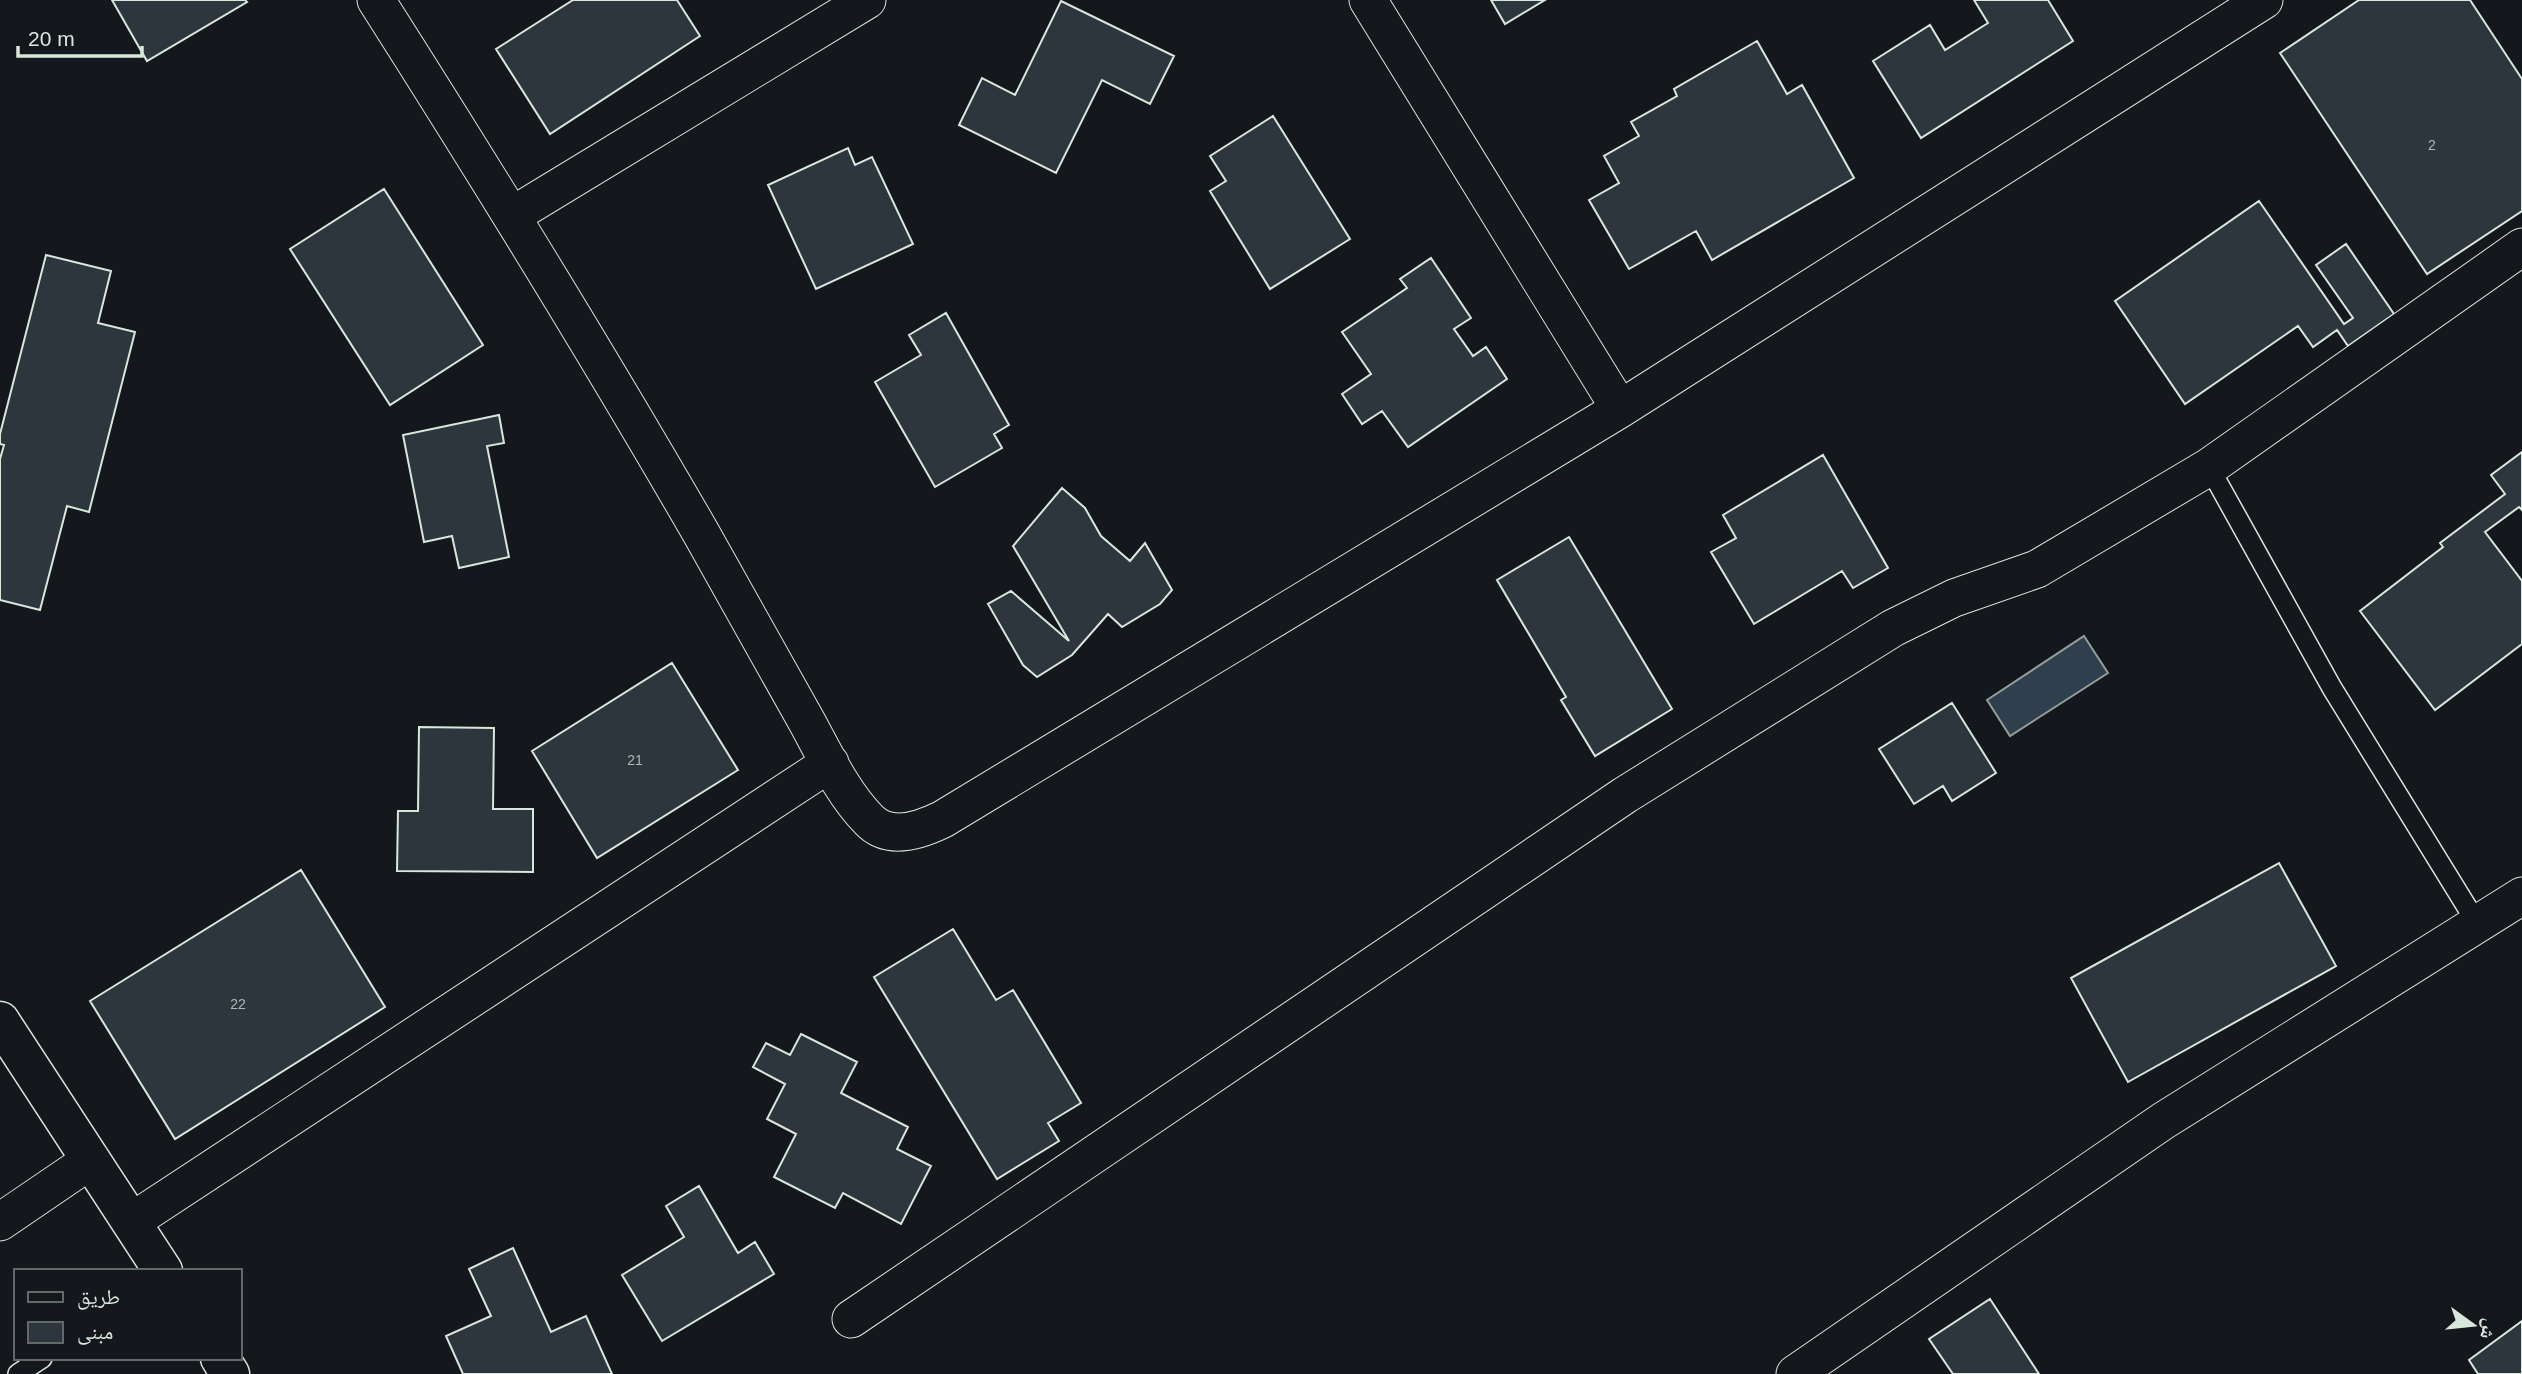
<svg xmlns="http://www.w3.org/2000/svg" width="2522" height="1374" viewBox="0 0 2522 1374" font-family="Helvetica,'Noto Naskh Arabic',sans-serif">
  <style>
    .water { fill: #2f3f4d; stroke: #939e99; stroke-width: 2 }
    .building { fill: #2c363c; stroke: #d8e6dc; stroke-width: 2 }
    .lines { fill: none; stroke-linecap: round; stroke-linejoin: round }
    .lane-casing { stroke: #d8e6dc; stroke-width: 22 }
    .street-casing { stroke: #d8e6dc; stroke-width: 39 }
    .secondary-casing { stroke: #d8e6dc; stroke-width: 41 }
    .lane { stroke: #14181c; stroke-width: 19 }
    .street { stroke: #14181c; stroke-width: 37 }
    .secondary { stroke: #14181c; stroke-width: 38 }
    .labels { text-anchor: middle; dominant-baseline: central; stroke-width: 5; stroke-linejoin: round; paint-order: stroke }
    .number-label { font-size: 14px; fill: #adbab4 }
  </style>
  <rect width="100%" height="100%" fill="#14181c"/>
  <!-- water -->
  <path class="water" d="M2084,636l24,37 -98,63 -23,-36z"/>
  <!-- building -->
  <path class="building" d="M112,0h133l2,2 -100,59z
    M573,0h104l23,36 -150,98 -54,-85z
    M1491,0h54l-40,24z
    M1974,0h74l25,41 -152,97 -48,-77 57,-36 15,25 43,-27z
    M2359,0h111l52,79v132l-95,63 -147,-221z
    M1061,1l113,55 -24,48 -48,-24 -46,93 -97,-48 23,-47 33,17z
    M1757,41l30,53 15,-9 52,93 -142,82 -16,-29 -67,38 -40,-69 30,-17 -15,-27 35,-20 -8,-14 46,-26 -3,-7z
    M1273,116l77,123 -80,50 -60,-98 16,-10 -16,-25z
    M848,148l7,17 17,-8 41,87 -97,45 -48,-104z
    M384,189l99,156 -93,60 -100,-156z
    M2259,201l85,123 9,-6 -37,-53 30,-21 48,70 -46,32 -11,-16 -24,17 -15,-21 -113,78 -70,-103z
    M46,255l65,16 -13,52 37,9 -46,180 -22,-6 -27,104 -40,-10v-141l4,-14 -4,-1v-10z
    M1431,258l40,60 -17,11 19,27 13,-9 21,32 -99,68 -26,-36 -20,13 -20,-30 29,-20 -29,-42 65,-44 -7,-9z
    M946,313l63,112 -15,9 8,14 -67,39 -60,-105 46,-27 -12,-20z
    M499,415l5,28 -17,3 22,111 -50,11 -7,-32 -28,6 -21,-107z
    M2522,452v58l-3,-3 -34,25 37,49v63l-87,66 -75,-99 83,-64 -3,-4 65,-49 -14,-19z
    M1823,455l65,113 -35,20 -11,-17 -88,53 -43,-72 25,-14 -13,-23z
    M1062,488l23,20 16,28 29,25 15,-18 27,47 -12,14 -38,23 -14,-13 -36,41 -35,22 -14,-12 -35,-61 23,-13 58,50 -56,-95z
    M1569,537l103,172 -77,47 -34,-56 5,-3 -69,-117z
    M672,663l66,107 -141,88 -65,-107z
    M1952,703l44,70 -44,28 -9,-15 -29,18 -35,-55z
    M419,727l75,1 -1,81h40v63l-136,-1 1,-60h20z
    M2279,863l57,103 -208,116 -57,-104z
    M301,870l84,137 -210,132 -85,-138z
    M953,929l43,71 17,-10 68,113 -33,20 11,18 -62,38 -123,-202z
    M801,1034l56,28 -16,31 67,34 -11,22 34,17 -30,58 -58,-31 -8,15 -61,-31 22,-43 -29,-15 18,-35 -32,-17 13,-24 24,12z
    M699,1186l39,67 17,-11 19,32 -112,67 -40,-66 62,-38 -18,-31z
    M513,1248l38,84 35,-16 26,58h-149l-17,-38 45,-20 -22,-47z
    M1990,1299l49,75h-86l-24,-35z
    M2522,1321v53h-44l-9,-14z"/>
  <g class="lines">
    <defs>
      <path id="lane" d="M2209,467l123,221 146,237
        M18,1374l24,-16"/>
      <path id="street" d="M376,0c112,176 221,353 325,533 36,63 71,126 106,189 18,33 36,72 62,98 20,21 52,10 74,-1l677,-410 644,-409
        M1368,0l252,409
        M513,215l354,-215
        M0,1222l91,-62
        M131,1222l699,-459
        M851,1319l774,-524 268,-167 61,-30 83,-29 172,-102 313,-220
        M1795,1374l368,-253 359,-225"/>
      <path id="secondary" d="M0,1021l163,250
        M220,1358l10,16"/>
    </defs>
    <!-- lane casing -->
    <use href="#lane" class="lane-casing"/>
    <!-- street casing -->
    <use href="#street" class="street-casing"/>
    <!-- secondary casing -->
    <use href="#secondary" class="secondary-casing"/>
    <!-- lane -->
    <use href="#lane" class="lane"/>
    <!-- street -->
    <use href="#street" class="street"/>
    <!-- secondary -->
    <use href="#secondary" class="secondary"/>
  </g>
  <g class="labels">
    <!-- number labels -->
    <g class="number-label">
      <text x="2432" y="145">2</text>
      <text x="635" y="760">21</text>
      <text x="238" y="1004">22</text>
    </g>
  </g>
  <!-- legend -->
  <rect x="14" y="1269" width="228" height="91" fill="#14181c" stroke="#626a69" stroke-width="2"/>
  <rect x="28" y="1292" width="35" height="10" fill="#14181c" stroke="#626a69" stroke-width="2"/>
  <text x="77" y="1304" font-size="21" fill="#d8e6dc">طريق</text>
  <rect x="28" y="1322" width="35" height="21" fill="#2c363c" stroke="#626a69" stroke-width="2"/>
  <text x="77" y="1339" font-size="21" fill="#d8e6dc">مبنى</text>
  <!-- north arrow -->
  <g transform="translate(2473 1325) rotate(105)" stroke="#14181c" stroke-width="5" paint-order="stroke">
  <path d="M0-5L12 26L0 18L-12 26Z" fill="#d8e6dc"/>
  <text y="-10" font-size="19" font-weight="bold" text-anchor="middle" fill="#d8e6dc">ش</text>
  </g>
  <!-- scale -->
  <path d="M18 46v10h124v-10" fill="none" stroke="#d8e6dc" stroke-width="3.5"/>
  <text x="28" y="46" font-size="21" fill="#d8e6dc" stroke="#14181c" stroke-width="5" paint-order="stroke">20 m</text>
</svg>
